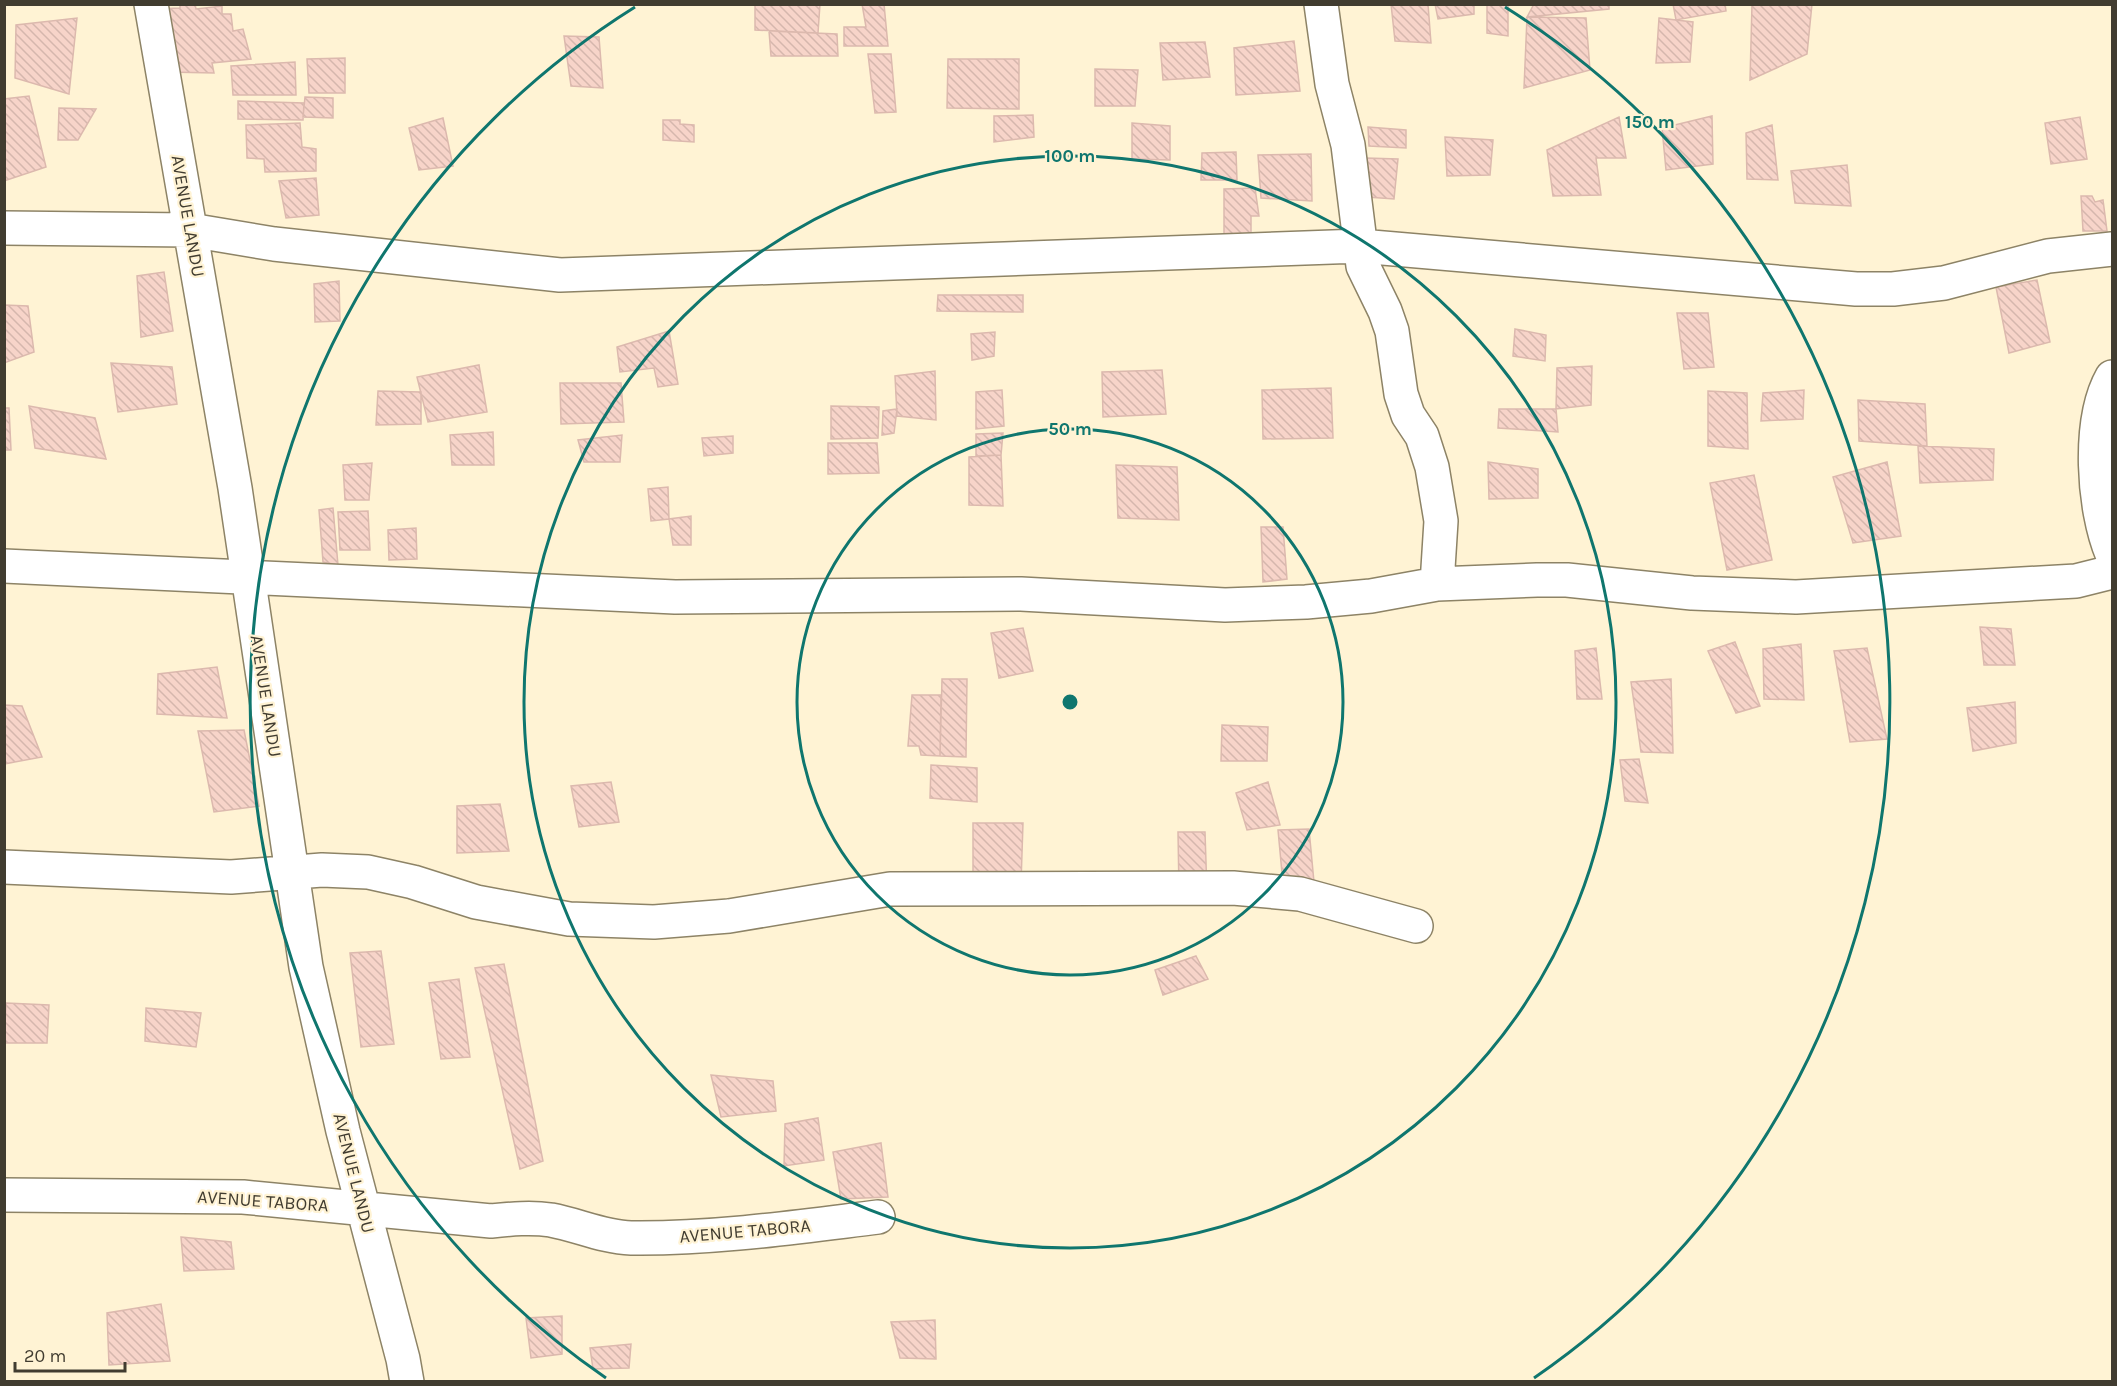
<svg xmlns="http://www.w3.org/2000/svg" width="2117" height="1386" viewBox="0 0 2117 1386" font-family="Karla,sans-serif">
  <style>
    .building { fill: url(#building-back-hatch); stroke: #dcb9ae; stroke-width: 1.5 }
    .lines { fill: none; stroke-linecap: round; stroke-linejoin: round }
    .minor-casing { stroke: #8d8366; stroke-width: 36 }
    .minor { stroke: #fff; stroke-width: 33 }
    .ring { fill: none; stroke: #0f766e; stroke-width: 3 }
    .labels { text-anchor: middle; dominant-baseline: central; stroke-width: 4.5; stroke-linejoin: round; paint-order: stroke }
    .street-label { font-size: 18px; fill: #413c30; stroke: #fff3d4 }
    .centre { fill: #0f766e; stroke: #fff3d4; stroke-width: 3 }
    .ring-label { font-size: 18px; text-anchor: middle; font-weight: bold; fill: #0f766e; stroke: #fff3d4; stroke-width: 4.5; stroke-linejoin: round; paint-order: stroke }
  </style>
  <defs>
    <pattern id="building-back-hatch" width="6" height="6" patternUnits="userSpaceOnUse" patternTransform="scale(1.5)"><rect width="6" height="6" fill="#f7d4c9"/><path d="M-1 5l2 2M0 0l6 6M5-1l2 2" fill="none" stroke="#d5b7ad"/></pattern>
  </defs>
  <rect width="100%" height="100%" fill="#fff3d4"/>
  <!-- building -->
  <path class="building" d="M180,4h15l1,5 26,-3v8h9l2,17 10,-2 8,30 -39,4 2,10 -47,-1 -11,-63 24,-1z
    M755,4h65l-2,29 -63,-3z
    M862,4h22l4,42h-44v-19h22z
    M1391,4h37l3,39 -36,-2z
    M1435,4h39v10l-36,5z
    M1487,4h21v32l-21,-3z
    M1534,4h75v5l-82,8z
    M1673,4h52l1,7 -50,9z
    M1752,4h60l-5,50 -57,26z
    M1527,17l59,1 4,52 -66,18z
    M77,18l-8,76 -54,-16 1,-53z
    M1659,18l34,4 -3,40 -34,1z
    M769,31l68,3 1,22h-67z
    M564,36l35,1 4,51 -32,-2z
    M1294,41l6,50 -64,4 -2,-47z
    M1205,42l5,35 -47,3 -3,-37z
    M868,54h23l5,58 -21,1z
    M345,58v35h-36l-2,-34z
    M948,59h71v50l-72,-1z
    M295,62l1,33h-63l-2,-29z
    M1095,69l43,1 -3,36h-40z
    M29,96l17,71 -42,14v-82z
    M305,97l28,1v20l-30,-1z
    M238,101l66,2 -1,17 -65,-1z
    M59,108l37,1 -18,31h-20z
    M1033,115l1,22 -40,5v-26z
    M1712,116l1,48 -47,6 -4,-42z
    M1619,117l7,41h-30l5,37 -48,1 -6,-46z
    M2080,117l7,42 -36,5 -6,-41z
    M443,118l10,48 -34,4 -10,-42z
    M663,120h17v4l14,1v17l-31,-2z
    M300,123l2,24 14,2v22l-51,1 -1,-13 -17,-1 -1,-33z
    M1132,123l38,3v34l-38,-1z
    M1772,125l6,55 -31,-1 -1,-46z
    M1368,127l38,3v18l-37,-2z
    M1445,137l48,3 -3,35 -43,1z
    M1236,152l1,28h-36l1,-27z
    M1311,154l1,47 -51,-3 -3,-43z
    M1366,158l32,1 -4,40 -27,-2z
    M1847,165l4,41 -56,-3 -4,-32z
    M316,178l3,37 -33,3 -7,-37z
    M1255,188l4,28h-8v30l-27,6v-63z
    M2081,196h11l3,6 8,-2 4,31h-24z
    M164,272l9,59 -32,6 -4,-61z
    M2037,280l13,62 -41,11 -13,-66z
    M339,281l1,40 -25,1 -1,-38z
    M938,295h85v17l-86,-1z
    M4,305l24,1 6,46 -30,11z
    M1677,313h31l6,54 -30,2z
    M1515,329l31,6 -1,26 -32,-5z
    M669,331l9,53 -20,3 -4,-19 -34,4 -3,-25z
    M995,332l-1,24 -22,4 -1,-26z
    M111,363l61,4 5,37 -59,8z
    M479,365l8,47 -59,10 -11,-45z
    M1592,366l-1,39 -35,4 1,-41z
    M1162,370l4,44 -63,3 -1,-45z
    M935,371l1,49 -39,-4 -2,-40z
    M560,383h61l3,39 -63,2z
    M1331,388l2,50 -70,1 -1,-49z
    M1002,390l2,36 -28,3v-37z
    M1804,390l-1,29 -42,2 2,-28z
    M378,391l43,1v32l-45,1z
    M1708,391l39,2 1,56 -40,-3z
    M1858,400l67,4 2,42 -68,-5z
    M29,406l66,12 11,41 -71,-11z
    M831,406l48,1 -1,31 -47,1z
    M4,408h5l2,42h-7z
    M897,409l-3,24 -12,2 1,-24z
    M1499,409h57l2,23 -60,-4z
    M493,432l1,33h-42l-2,-30z
    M1003,433l-2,22 -25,1v-22z
    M622,435l-2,27h-36l-6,-22z
    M733,436v17l-29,3 -2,-18z
    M828,443h49l2,30 -51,1z
    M1918,446l76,3 -1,31 -73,3z
    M1001,455l2,51 -34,-1v-48z
    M1488,462l50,7v29l-49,1z
    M1887,462l14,74 -48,7 -20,-66z
    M372,463l-3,37h-24l-2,-35z
    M1116,465l61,2 2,53 -61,-2z
    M1754,475l18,85 -45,10 -17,-87z
    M668,487l1,32 -18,2 -3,-32z
    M333,508l5,57 -15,-3 -4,-52z
    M368,511l2,39h-30l-2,-38z
    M691,516v29h-18l-4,-26z
    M1261,527h22l4,52 -24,3z
    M416,528l1,31 -28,1 -1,-30z
    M1980,627l31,2 4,36h-31z
    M1023,628l10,43 -34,7 -8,-45z
    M1735,642l25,64 -24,7 -28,-62z
    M1801,644l3,56 -40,-1 -1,-50z
    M1596,648l6,51h-25l-2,-48z
    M1867,648l20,91 -37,3 -16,-91z
    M217,667l10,51 -70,-4 1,-40z
    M942,679h25l-1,78 -26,-1z
    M1671,679l2,74 -32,-1 -10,-70z
    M912,695h29l-1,61 -19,-1 -2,-9h-11z
    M2015,702l1,41 -43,8 -6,-43z
    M4,705l18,1 20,51 -38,7z
    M1222,725l46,2 -1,34h-46z
    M244,730l15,76 -45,6 -16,-81z
    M1639,759l9,44 -23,-2 -5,-41z
    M931,765l46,3v34l-47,-4z
    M611,782l8,40 -40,5 -8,-41z
    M1268,782l12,43 -33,5 -11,-37z
    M500,804l9,47 -52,2v-47z
    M973,823h50l-2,61h-48z
    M1309,829l5,53 -31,2 -5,-54z
    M1178,832h27l2,60 -28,-1z
    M381,951l13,93 -33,3 -11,-94z
    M1196,956l12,23 -45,16 -8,-25z
    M504,964l39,197 -23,8 -45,-201z
    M459,979l11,78 -29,2 -12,-76z
    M6,1003l43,2 -2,38h-43z
    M146,1008l55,5 -5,34 -51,-6z
    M711,1075l62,6 3,30 -55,6z
    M818,1118l6,42 -40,6 1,-42z
    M881,1143l7,54 -47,2 -8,-47z
    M181,1237l50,5 3,27 -50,2z
    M161,1304l9,57 -61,4 -2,-52z
    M562,1316v38l-31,4 -5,-40z
    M935,1320l1,39 -36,-1 -9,-36z
    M631,1344l-2,24 -36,1 -3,-21z"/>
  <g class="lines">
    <defs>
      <path id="minor" d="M151,4l84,484 71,479 37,164 60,228 4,23
        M1321,4l11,80 16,61 15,121 22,45 7,20 9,63 7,21 14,21 10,31 9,54 -4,63
        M4,228l186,2 84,14 286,31 800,-29 496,43h37l51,-6 104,-27 64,-7
        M2112,377c-25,44 -19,132 0,177
        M4,566l671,31 346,-3 204,11 81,-3 65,-6 66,-12 100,-4h30l125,13 104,4 280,-16 36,-9
        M4,867l227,10 91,-7 46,2 45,10 63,20 93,17 85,3 75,-6 161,-27 343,-1 67,6 116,32
        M4,1195l239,2 248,24c20,-2 40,-4 60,-1 27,5 52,17 80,18 83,1 165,-11 247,-21"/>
    </defs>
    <!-- minor casing -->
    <use href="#minor" class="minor-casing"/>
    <!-- minor -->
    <use href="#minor" class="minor"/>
  </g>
  <!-- distance rings -->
  <g class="ring">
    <circle cx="1070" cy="702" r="273"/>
    <circle cx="1070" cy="702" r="546"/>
    <path d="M606 1378A820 820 0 0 1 635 7M1505 7A820 820 0 0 1 1534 1378"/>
  </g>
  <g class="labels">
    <!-- street labels -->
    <g class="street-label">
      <text transform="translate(188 216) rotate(80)">AVENUE LANDU</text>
      <text transform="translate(266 696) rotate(81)">AVENUE LANDU</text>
      <text transform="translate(354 1173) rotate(76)">AVENUE LANDU</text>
      <text transform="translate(263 1201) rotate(4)">AVENUE TABORA</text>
      <text transform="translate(745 1231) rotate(-5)">AVENUE TABORA</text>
    </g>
  </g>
  <circle cx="1070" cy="702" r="9" class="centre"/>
  <g class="ring-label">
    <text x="1650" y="128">150 m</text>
    <text x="1070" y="162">100 m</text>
    <text x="1070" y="435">50 m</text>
  </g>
  <!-- border -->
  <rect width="2117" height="1386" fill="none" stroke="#413c30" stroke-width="12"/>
  <!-- scale -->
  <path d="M15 1362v9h110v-9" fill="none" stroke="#413c30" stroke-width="3"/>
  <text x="24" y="1362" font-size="18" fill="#413c30" stroke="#fff3d4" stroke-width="4.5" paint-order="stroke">20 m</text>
</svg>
